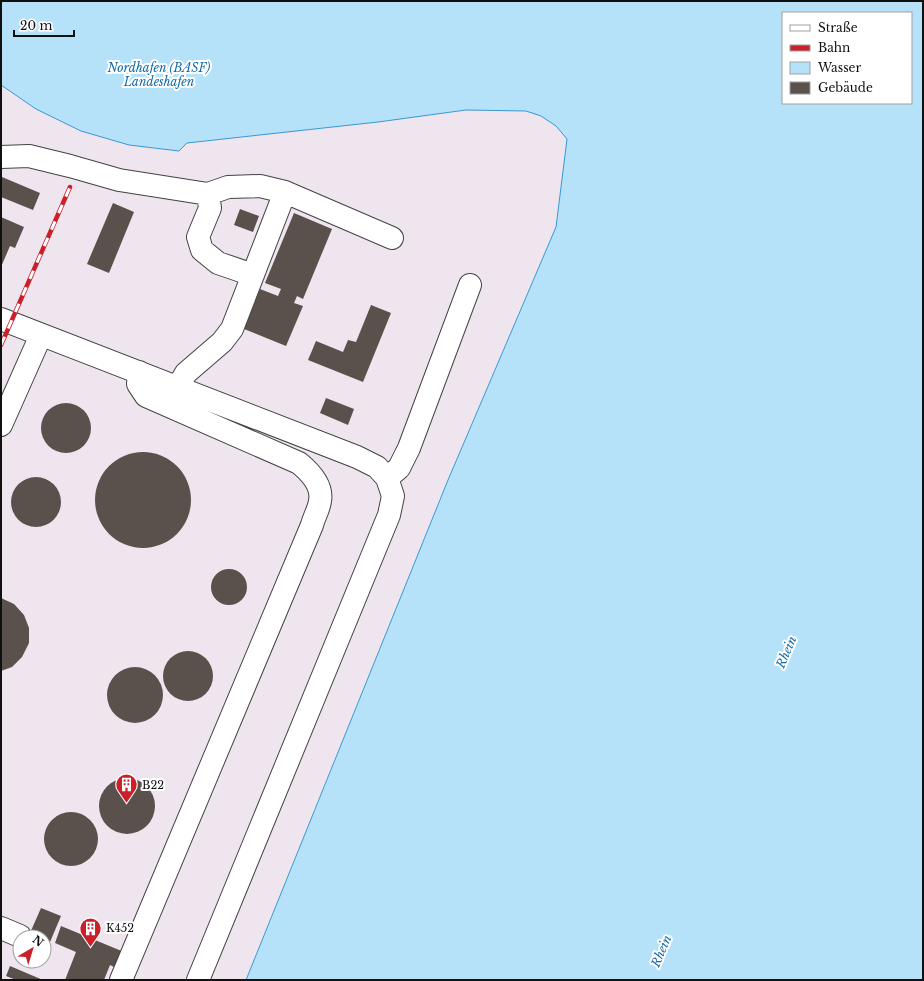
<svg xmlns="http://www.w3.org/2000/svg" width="924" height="981" viewBox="0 0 924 981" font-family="'Libre Baskerville',serif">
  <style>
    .industrial { fill: #eee5ef; fill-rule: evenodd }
    .water { fill: #b5e1f9; stroke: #3899d4; fill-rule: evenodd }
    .building { fill: #5a514c }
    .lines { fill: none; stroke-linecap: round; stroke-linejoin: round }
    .minor-casing { stroke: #434343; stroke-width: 24 }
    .minor { stroke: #fff; stroke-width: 22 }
    .rail-casing { stroke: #c9202a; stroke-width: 4.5 }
    .rail { stroke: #fff; stroke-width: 3; stroke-dasharray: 9; stroke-linecap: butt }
    .labels { text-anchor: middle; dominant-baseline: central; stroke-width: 4; stroke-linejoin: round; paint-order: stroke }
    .poi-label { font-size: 11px; fill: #101010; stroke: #fff; text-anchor: start }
    .water-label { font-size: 12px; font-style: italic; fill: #116aaa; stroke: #fff }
  </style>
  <rect width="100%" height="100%" fill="#fffdf4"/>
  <!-- industrial -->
  <path class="industrial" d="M1,1h551l15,138 -11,88 -108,253 -202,500h-245zM20,937h24v24h-24z"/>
  <!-- water -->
  <path class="water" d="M1,1h922v979h-677l202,-500 108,-253 11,-88 -11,-13 -15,-10 -15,-5 -60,-1 -88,12 -191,21 -8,8 -50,-6 -48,-14 -45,-22 -35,-24zM783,13h128v90h-128z"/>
  <!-- building -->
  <path class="building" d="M2,177l38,16 -7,17 -32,-13v-18z
    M113,203l21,9 -25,61 -22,-9z
    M240,209l19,7 -6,16 -19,-7z
    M294,213l38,16 -29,70 -6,-3 -3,7 9,3 -17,40 -42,-17 16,-40 18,7 3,-7 -16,-6z
    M1,217l23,10 -9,21 -5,-2 -9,21z
    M371,305l20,8 -28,69 -55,-22 8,-19 27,11 5,-12 8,2z
    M326,398l28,11 -6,16 -28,-12z
    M41 428a25 25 0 1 1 50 0a25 25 0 1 1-50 0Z
    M95 500a48 48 0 1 1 96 0a48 48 0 1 1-96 0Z
    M11 502a25 25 0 1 1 50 0a25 25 0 1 1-50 0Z
    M211 587a18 18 0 1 1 36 0a18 18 0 1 1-36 0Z
    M1,598l13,6 10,11 5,13v15l-7,14 -10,10 -11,4z
    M163 676a25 25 0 1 1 50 0a25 25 0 1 1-50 0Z
    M107 695a28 28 0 1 1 56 0a28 28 0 1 1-56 0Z
    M99 806a28 28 0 1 1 56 0a28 28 0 1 1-56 0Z
    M44 839a27 27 0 1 1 54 0a27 27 0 1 1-54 0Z
    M41,908l20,8 -11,26 -6,-3v-2h-5l-9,-4z
    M61,926l63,26 -6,17 -8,-4 -6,15h-39l11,-28 -21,-9z
    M10,966l33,14h-27l-10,-4z"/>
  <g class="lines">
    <defs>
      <path id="minor" d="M1,157l28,-1 41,10 49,14 89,14
        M253,275l-35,-12 -16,-13 -4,-13 12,-29 -2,-14 20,-7 32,-1 25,6
        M1,319l356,138 20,10 10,11 6,18 -4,19 -191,465
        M178,387l8,-14 36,-31 10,-13 53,-137 107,46
        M1,425l40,-90
        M387,478l12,-10 10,-20 61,-163
        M1,928l19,8
        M121,980l191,-455c2,-8 7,-16 8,-24 3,-16 -10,-29 -21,-38l-153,-67 -8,-12 1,-12"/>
    </defs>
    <!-- minor casing -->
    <use href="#minor" class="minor-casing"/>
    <!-- minor -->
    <use href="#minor" class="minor"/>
    <defs>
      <path id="rail" d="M1,345l69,-158"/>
    </defs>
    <!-- rail casing -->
    <use href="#rail" class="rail-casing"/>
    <!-- rail -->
    <use href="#rail" class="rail"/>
  </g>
  <!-- icons -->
  <defs>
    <symbol id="building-pin" viewBox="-11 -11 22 30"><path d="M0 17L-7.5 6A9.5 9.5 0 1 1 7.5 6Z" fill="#c9202a" stroke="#fff"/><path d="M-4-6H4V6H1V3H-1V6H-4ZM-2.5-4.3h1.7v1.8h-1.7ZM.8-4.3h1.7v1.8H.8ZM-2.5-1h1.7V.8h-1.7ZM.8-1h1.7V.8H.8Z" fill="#fff"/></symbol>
  </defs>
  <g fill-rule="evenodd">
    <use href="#building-pin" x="114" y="772" width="25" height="34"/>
    <use href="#building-pin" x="78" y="916" width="25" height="34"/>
  </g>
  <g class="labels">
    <!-- poi labels -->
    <g class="poi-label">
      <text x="142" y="785">B22</text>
      <text x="106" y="928">K452</text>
    </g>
    <!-- water labels -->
    <g class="water-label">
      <text x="159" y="67">Nordhafen (BASF)<tspan x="159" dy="14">Landeshafen</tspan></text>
      <text transform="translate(786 652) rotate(-67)">Rhein</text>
      <text transform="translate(661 951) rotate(-67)">Rhein</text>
    </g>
  </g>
  <!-- border -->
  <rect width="924" height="981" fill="none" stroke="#101010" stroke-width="4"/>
  <!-- legend -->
  <rect x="782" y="12" width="130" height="92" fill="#ffffff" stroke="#9f9f9f"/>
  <rect x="790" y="25" width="20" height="6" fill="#ffffff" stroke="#9f9f9f"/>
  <text x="818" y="32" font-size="12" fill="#101010">Straße</text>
  <rect x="790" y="45" width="20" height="6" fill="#c9202a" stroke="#9f9f9f"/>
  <text x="818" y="52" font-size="12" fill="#101010">Bahn</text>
  <rect x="790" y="62" width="20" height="12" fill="#b5e1f9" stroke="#9f9f9f"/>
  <text x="818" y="72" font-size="12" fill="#101010">Wasser</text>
  <rect x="790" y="82" width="20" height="12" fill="#5a514c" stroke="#9f9f9f"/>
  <text x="818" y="92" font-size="12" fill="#101010">Gebäude</text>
  <!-- north arrow -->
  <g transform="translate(32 949) rotate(38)"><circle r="19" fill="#ffffff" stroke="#9f9f9f"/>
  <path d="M0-3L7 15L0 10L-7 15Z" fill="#c9202a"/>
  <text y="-6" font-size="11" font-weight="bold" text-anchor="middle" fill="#101010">N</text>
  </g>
  <!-- scale -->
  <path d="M14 30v6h60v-6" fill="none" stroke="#101010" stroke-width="2"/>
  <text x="20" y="30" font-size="12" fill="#101010" stroke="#ffffff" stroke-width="3" paint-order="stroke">20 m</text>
</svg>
